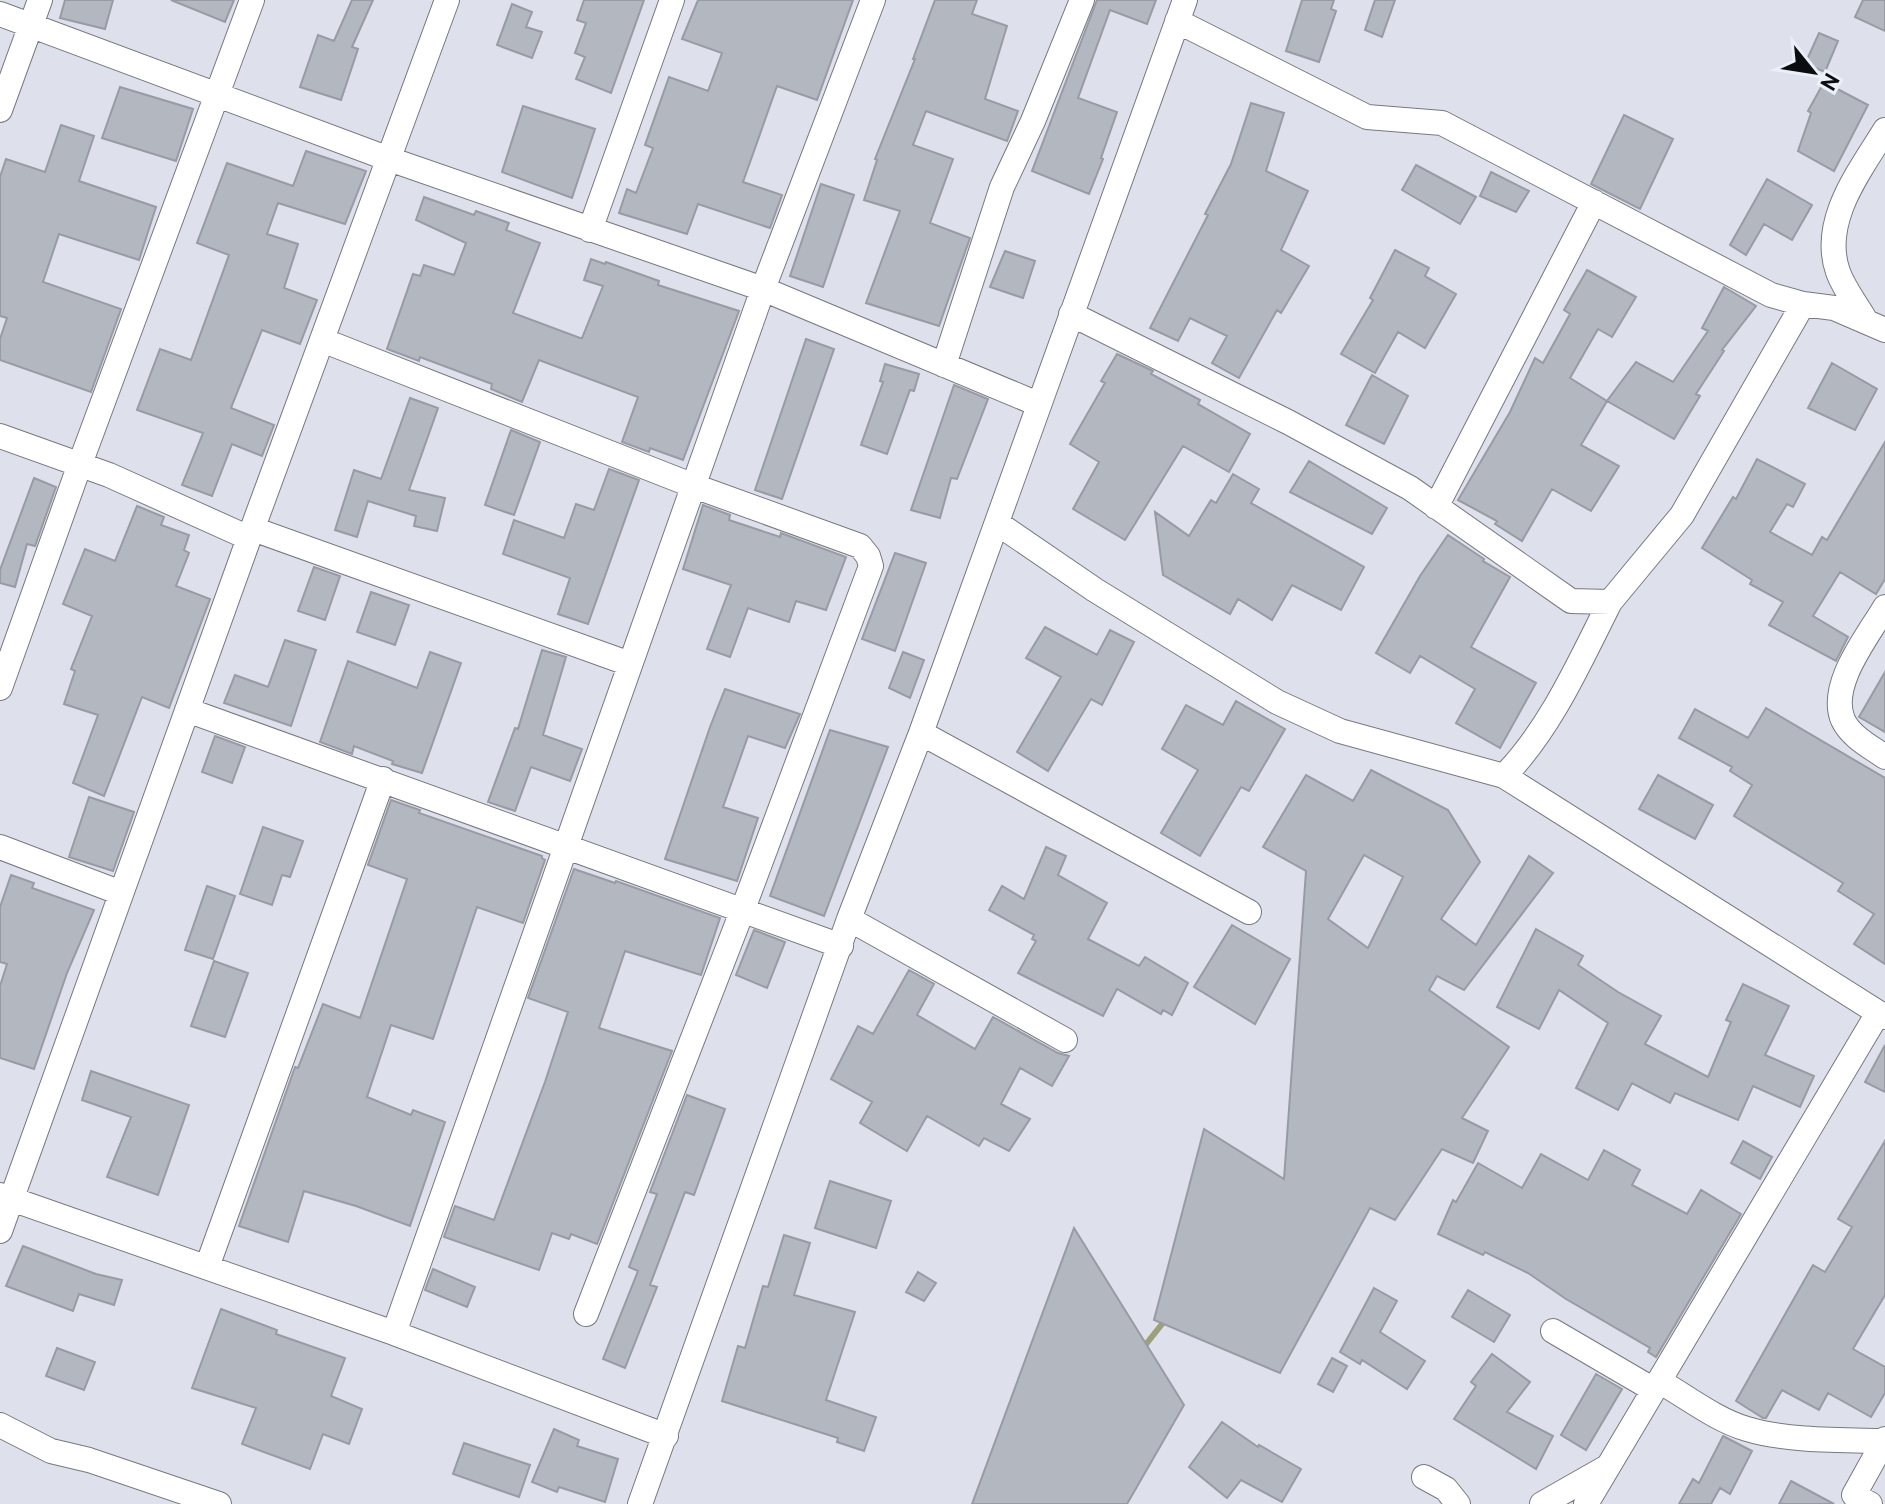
<svg xmlns="http://www.w3.org/2000/svg" width="1885" height="1504" viewBox="0 0 1885 1504" font-family="Overpass,sans-serif">
  <style>
    .lines { fill: none; stroke-linecap: round; stroke-linejoin: round }
    .stream { stroke: #9da17b; stroke-width: 6 }
    .building { fill: #b3b7bf; stroke: #989ba4; stroke-width: 2; fill-rule: evenodd }
    .minor-casing { stroke: #767982; stroke-width: 26 }
    .minor { stroke: #fff; stroke-width: 24 }
  </style>
  <rect width="100%" height="100%" fill="#dee1eb"/>
  <g class="lines">
    <!-- stream -->
    <path class="stream" d="M1143,1348l23,-29"/>
  </g>
  <!-- building -->
  <path class="building" d="M65,0h48l-8,29 -45,-11z
    M171,0h63l-9,22z
    M352,0h21l-21,47 6,2 -17,51 -41,-13 18,-52 16,6z
    M584,0h60l-33,93 -35,-14 9,-22 -10,-4 11,-30 -9,-3z
    M698,0h155l-36,100 -40,-14 -34,96 39,13 -12,33 -72,-24 -11,30 -68,-21 8,-24 9,4 17,-45 -8,-3 24,-68 39,14 14,-38 -40,-14z
    M935,0h42l-5,14 35,12 -22,73 33,12 -11,30 -81,-30 -13,34 40,14 -23,64 40,15 -31,88 -73,-23 34,-92 -36,-11 13,-40 -2,-1 40,-100h-2z
    M1097,0h59l-9,24 -37,-14 -32,88 39,14 -16,46 2,1 -14,35 -57,-23z
    M1302,0h32l-3,9 5,2 -17,51 -33,-11z
    M1375,0h20l-13,37 -17,-7z
    M1863,0h22v31l-30,-14z
    M512,4l20,8 -6,15 16,5 -10,26 -35,-13z
    M1819,33l19,8 -13,31 -20,-8z
    M1824,82l44,23 -34,66 -36,-20 13,-38 -3,-2z
    M120,87l73,22 -17,52 -74,-23z
    M1251,103l33,10 -18,58 42,20 -27,59 28,16 -28,47 -4,-3 -38,68 -27,-15 15,-27 -37,-18 -12,23 -28,-13 58,-113 -3,-1 26,-50z
    M523,106l72,23 -23,69 -70,-26z
    M1624,115l49,24 -33,70 -49,-25z
    M61,125l33,11 -15,45 77,26 -17,53 -80,-26 -16,48 78,27 -30,83 -91,-32v-21l7,-21 -7,-2v-139l6,-18 39,13z
    M306,151l60,20 -21,53 -67,-21 -11,31 31,10 -14,44 33,12 -17,44 -38,-14 -31,78 43,17 -12,31 -30,-12 -20,52 -30,-11 21,-52 -66,-23 23,-61 31,11 38,-105 -32,-12 30,-80 66,23z
    M1416,165l60,32 -16,27 -58,-34z
    M1491,172l38,19 -13,21 -36,-16z
    M1767,179l45,26 -20,35 -28,-16 -18,31 -16,-10z
    M821,184l33,11 -31,92 -33,-11z
    M424,197l50,18 2,-4 33,12 -3,7 34,13 -27,70 67,25h2l21,-52 -19,-6 7,-21 14,5 1,-2 53,19 -1,4 81,26 -56,149 -33,-12 -1,4 -27,-10 16,-45 -99,-37 -17,42 -31,-13 1,-5 -72,-27 -1,4 -32,-12 26,-75 7,2 4,-11 30,10 12,-32 -50,-23z
    M1395,250l34,18 -4,8 31,18 -31,54 -27,-16 -23,41 -34,-19 32,-54 -3,-2z
    M1005,251l30,10 -12,37 -33,-11z
    M1587,270l49,27 -24,40 -14,-8 -28,49 37,23 -26,44 38,21 -28,45 -39,-22 -30,52 -27,-17 2,-3 -39,-21 52,-88 25,-54 8,5 27,-49 -6,-4z
    M1724,287l32,19 -34,44 2,1 -28,43 4,2 -26,43 -67,-38 29,-39 37,20 35,-51 -6,-3z
    M806,339l28,10 -52,150 -27,-9z
    M1117,354l36,17 -2,3 49,26 -2,4 52,30 -21,38 -46,-26 -58,94 -52,-31 26,-47 -29,-18 35,-61 -4,-2z
    M1832,363l45,26 -22,41 -47,-22z
    M885,364l34,10 -5,17 -4,-1 -23,64 -26,-9 22,-63 -3,-1z
    M1372,375l36,21 -24,48 -38,-19z
    M954,385l34,14 -31,80 -6,-1 -11,40 -29,-8z
    M410,398l28,10 -29,82 36,8 -8,33 -23,-5 2,-10 -48,-15 -11,36 -22,-7 19,-60 27,9z
    M511,430l29,12 -26,73 -29,-10z
    M1885,442v137l-9,15 -36,-22 -27,44 35,21 -12,24 -67,-36 14,-23 -33,-18 2,-4 -50,-32 31,-51 3,2 21,-40 48,25 -12,23 -6,-3 -17,28 42,23 10,-18 5,3z
    M1309,461l78,47 -15,26 -82,-42z
    M609,469l30,11 -51,144 -30,-10 12,-36 -67,-24 11,-34 50,18 12,-34 18,6z
    M1233,474l26,15 -8,14 113,64 -23,43 -49,-25 -20,35 -34,-21 -8,15 -67,-39 -8,-63 34,24 22,-36 5,3z
    M34,478l22,9 -21,59 -8,-2 -12,43 -15,-4v-13z
    M703,505l27,10 -1,5 51,17 1,-4 65,24 -20,53 -30,-9 -7,21 -41,-14 -18,49 -23,-8 24,-64 -48,-16z
    M137,506l27,11 -3,8 28,10 -5,15 5,3 -13,33 34,13 -41,109 -27,-11 -38,99 -31,-13 25,-68 -34,-11 11,-33 -4,-2 21,-53 -29,-12 22,-55 30,12z
    M1448,535l36,24 -1,2 27,16 -39,70 65,36 -36,65 -44,-25 19,-34 -55,-33 -10,17 -34,-20 44,-77z
    M895,553l31,10 -31,88 -33,-12z
    M314,567l26,9 -15,44 -27,-9z
    M371,592l38,13 -14,40 -38,-13z
    M1045,627l52,28 13,-25 24,12 -32,63 -11,-6 -43,72 -31,-19 44,-75 -35,-19z
    M285,640l31,10 -25,76 -67,-23 11,-28 33,12z
    M542,650l24,7 -23,78 39,14 -12,32 -39,-14 -16,44 -27,-9 27,-74 3,1z
    M430,652l31,11 -39,110 -30,-9 1,-3 -39,-15 -2,8 -32,-12 28,-81 69,27z
    M903,652l21,8 -14,38 -21,-10z
    M1885,672v60l-26,-15z
    M725,689l75,25 -15,34 -37,-12 -25,71 35,11 -21,63 -72,-22 45,-132z
    M1236,701l49,28 -36,62 -8,-4 -41,69 -39,-23 37,-63 -36,-21 24,-44 37,20z
    M1766,708l119,70v186l-31,-20 20,-30 -36,-23 5,-8 -109,-67 18,-31 -22,-14 2,-4 -53,-29 16,-29 53,29z
    M830,730l58,17 -64,169 -54,-20z
    M215,736l30,11 -13,36 -30,-11z
    M1371,770l77,40 32,52 -39,57 35,26 53,-89 24,17 -89,117 -27,-14 -8,14 80,57 -47,71 26,13 -15,32 -31,-14 -47,71 -25,-12 -90,165 -126,-53 50,-191 80,50 22,-308 -43,-24 43,-72 47,26zM1364,855l39,22 -35,71 -40,-29z
    M1658,775l55,30 -18,34 -56,-30z
    M89,797l45,15 -21,59 -44,-14z
    M391,800l29,10 -1,3 123,43v2l3,2 -22,63 -46,-16 -44,132 -42,-14 -24,72 44,18 2,-5 32,12 -35,104 -54,-20 -52,-15 -16,51 -49,-16 56,-159 3,1 25,-64 37,14 47,-139 -39,-14z
    M263,827l40,14 -13,36 -8,-2 -10,30 -32,-11z
    M1046,847l20,9 -8,19 49,28 -19,36 51,27 6,-9 43,26 -16,32 -9,-5 -2,4 -44,-25 -14,27 -85,-43 18,-32 -4,-2 2,-4 -45,-25 13,-24 22,13z
    M574,869l41,14 1,-2 104,37 -19,57 -76,-24 -26,77 73,23 -75,193 -26,-10 -2,5 -17,-6 -13,37 -95,-33 11,-31 39,14 51,-138 23,-70 -40,-14z
    M11,875l23,8 -2,5 62,22 -27,63 -33,96 -34,-11v-72l7,-22 -7,-2v-55z
    M207,886l28,10 -22,63 -28,-9z
    M1232,925l58,34 -35,65 -61,-37z
    M1536,929l47,27 -5,9 40,27 43,24 -16,28 63,33 23,-55 -5,-2 17,-36 46,22 -24,49 49,21 -14,31 -47,-21 -15,34 -63,-27 -5,10 -38,-20 -14,27 -42,-22 32,-65 -49,-33 -20,39 -42,-22z
    M754,930l31,12 -18,46 -31,-13z
    M214,961l34,12 -23,64 -34,-11z
    M909,970l25,14 -17,31 58,34 18,-32 65,36 11,3 -17,30 -32,-18 -19,36 29,15 -21,32 -25,-13 -5,8 -52,-30 -20,35 -47,-28 12,-21 -41,-23 27,-53 15,8z
    M1885,1045v47l-20,-10z
    M91,1071l98,34 -31,90 -51,-18 24,-60 -49,-17z
    M687,1095l38,14 -31,86 -9,-3 -35,93 7,2 -32,81 -22,-9 35,-88 -9,-4 28,-73 -7,-2z
    M1743,1141l29,16 -12,22 -29,-16z
    M1885,1141v154l-32,54 32,18v26l-14,24 -43,-24 -9,17 -37,-20 -16,28h-3l-27,-17 77,-136 12,7 27,-45 -14,-8z
    M1604,1150l36,20 -8,15 55,29 14,-24 40,24 -85,143 -8,-5 2,-4 -84,-49 -38,-26 -43,-21 -2,3 -45,-21 15,-34 3,2 22,-39 44,25 19,-34 47,26z
    M830,1181l61,20 -15,47 -61,-20z
    M1074,1228l110,177 -57,99h-155z
    M784,1235l26,8 -16,52 61,17 -29,88 50,17 -12,34 -27,-9 1,-4 -116,-37 16,-55 7,2 18,-62 5,1z
    M23,1246l73,28 26,6 -8,25 -35,-11 -6,17 -67,-25z
    M433,1269l42,18 -8,20 -42,-17z
    M918,1272l18,11 -12,18 -18,-9z
    M1374,1288l23,13 -17,31 45,29 -18,28 -45,-29 -2,4 -20,-12z
    M1468,1290l42,25 -16,27 -42,-25z
    M221,1309l56,21 -1,4 69,24 -14,38 31,13 -13,35 -26,-10 -13,35 -68,-25 14,-36 -64,-20z
    M57,1348l38,14 -11,28 -38,-14z
    M1492,1354l38,28 -23,30 46,24 -17,33 -82,-50 22,-33 -5,-4z
    M1332,1358l15,8 -14,26 -15,-8z
    M1596,1374l26,15 -36,61 -25,-15z
    M1222,1422l36,25 1,-2 42,24 -19,33 -41,-22 -14,18 -38,-31z
    M554,1429l25,11 -2,6 41,13 -13,43 -46,-15 -2,5 -25,-10z
    M1723,1436l29,15 -22,43 -10,-6 -9,16h-32l14,-25 6,4z
    M464,1443l66,22 -11,32 -66,-23z
    M1791,1481l43,23h-55z"/>
  <g class="lines">
    <defs>
      <path id="minor" d="M0,14l389,145 374,130 275,115
        M1177,21l190,96 75,6 329,172 32,9 31,4 51,22
        M0,110l40,-110
        M590,230l82,-230
        M1071,314l217,108 122,66 161,113 39,1c-30,59 -59,126 -106,174
        M1866,321c-9,-16 -22,-32 -28,-49 -18,-51 22,-101 47,-142
        M322,340l372,146 166,60 8,10 3,10 -128,343 -157,405
        M944,365l58,-178 31,-66 49,-121
        M0,436l109,39 140,63
        M1436,507l158,-305
        M997,523l98,67 182,112 63,29 164,45 381,241
        M253,529l377,135
        M1610,602l72,-87 121,-211
        M1885,607c-17,29 -57,78 -42,113 8,17 28,27 42,37
        M0,688l80,-224 172,-464
        M187,710l654,236
        M921,733l328,179
        M0,847l121,46
        M849,919l216,121
        M0,1195l394,138 272,103
        M0,1231l249,-693 198,-538
        M207,1267l176,-488
        M1553,1331l101,59
        M394,1333l369,-1044 110,-289
        M1659,1381c28,16 57,39 88,48 39,12 96,11 137,12
        M0,1425l51,26 38,9 130,44
        M1424,1477l22,12 12,15
        M640,1504l209,-585 72,-186 264,-733
        M1542,1504l65,-37
        M1586,1504l292,-491
        M1870,1504l-16,-9 31,-56"/>
    </defs>
    <!-- minor casing -->
    <use href="#minor" class="minor-casing"/>
    <!-- minor -->
    <use href="#minor" class="minor"/>
  </g>
  <!-- north arrow -->
  <g transform="translate(1813 72) rotate(120)" stroke="#ebeff8" stroke-width="6" paint-order="stroke">
  <path d="M0-6L14 30L0 20L-14 30Z" fill="#0c0d10"/>
  <text y="-12" font-size="22" font-weight="bold" text-anchor="middle" fill="#0c0d10">N</text>
  </g>
</svg>
